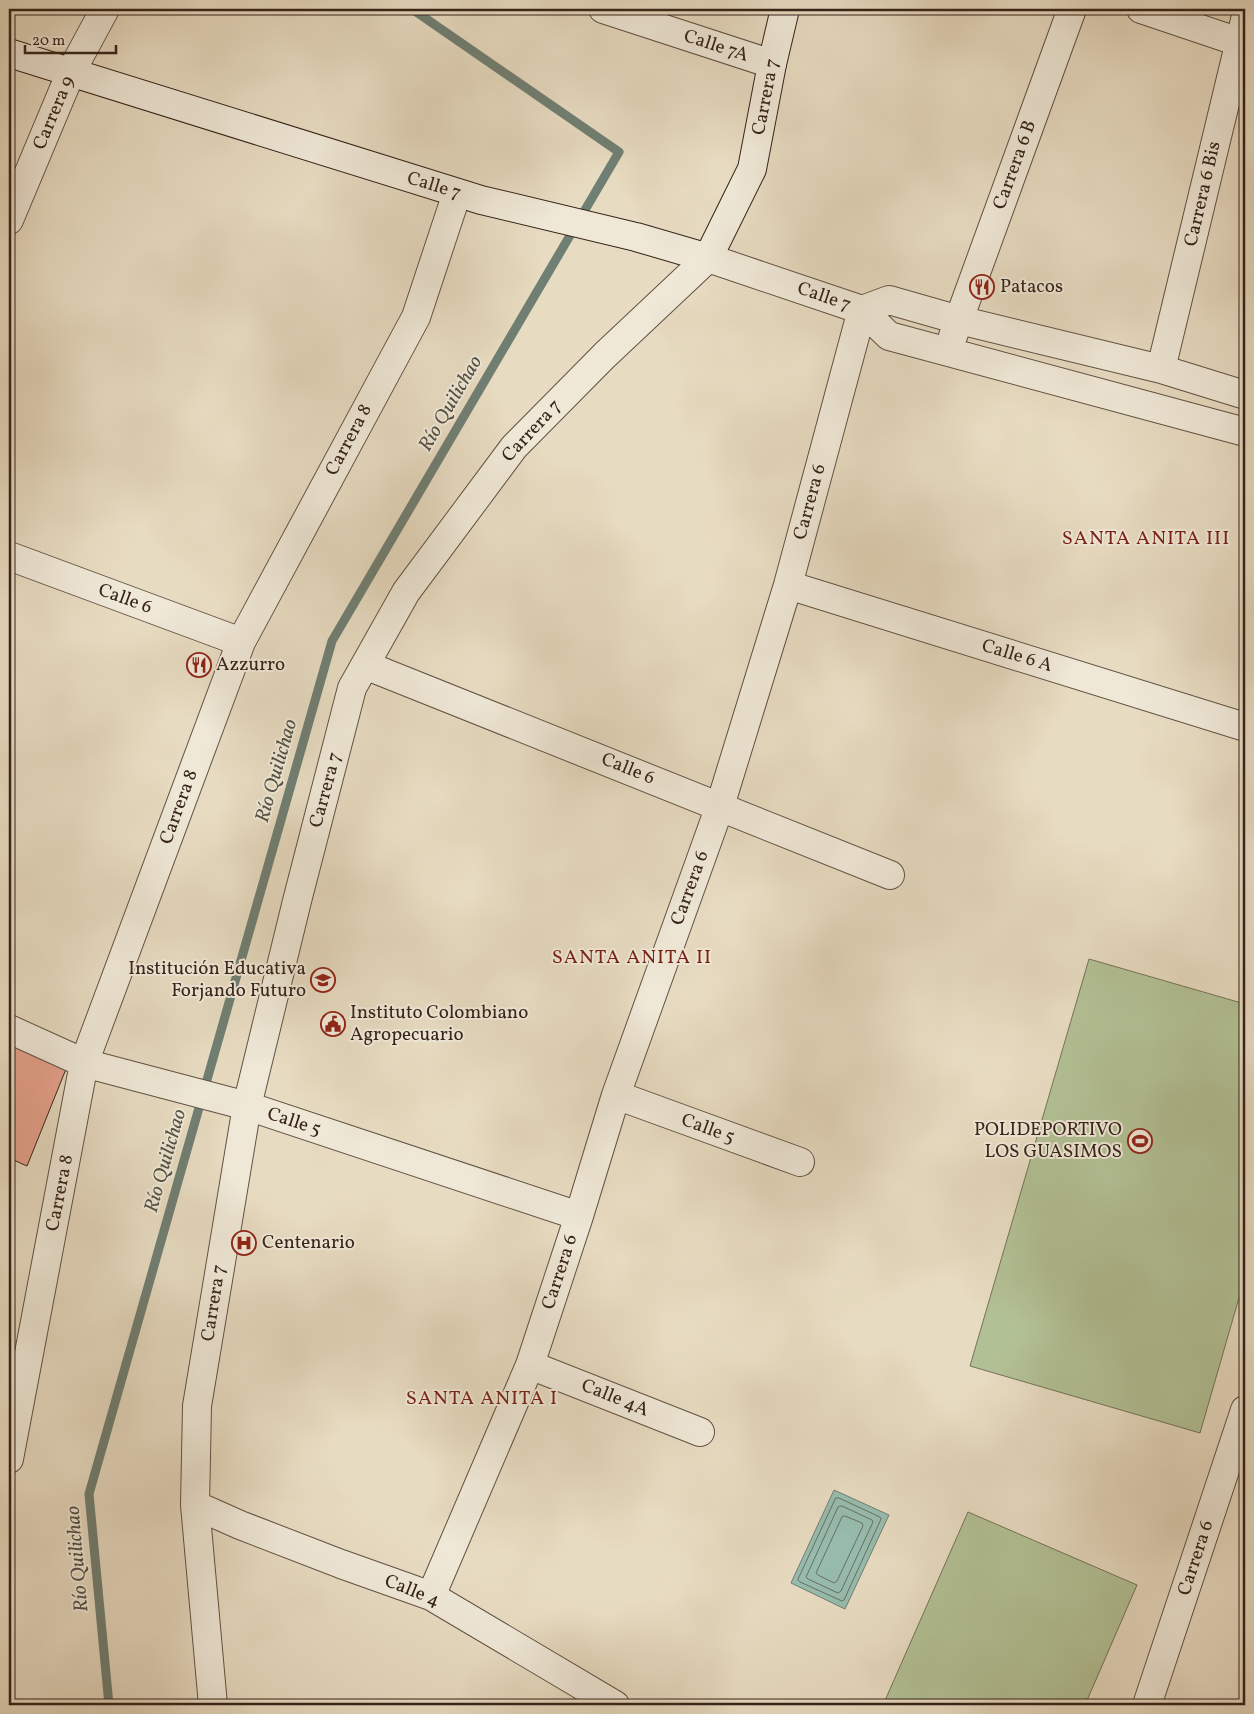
<svg xmlns="http://www.w3.org/2000/svg" width="1254" height="1714" viewBox="0 0 1254 1714" font-family="Vollkorn,serif">
  <style>
    .green { fill: #b2c195; stroke: #747258 }
    .water { fill: #97bcae; stroke: #707f73 }
    .lines { fill: none; stroke-linecap: round; stroke-linejoin: round }
    .shore { stroke: #667064; stroke-width: 1 }
    .stream { stroke: #707f73; stroke-width: 9 }
    .building { fill: #e6a28d; stroke: #36231a }
    .street-casing { stroke: #625144; stroke-width: 30 }
    .secondary-casing { stroke: #36231a; stroke-width: 30 }
    .street { stroke: #efe8d7; stroke-width: 28 }
    .secondary { stroke: #efe8d7; stroke-width: 28 }
    .labels { text-anchor: middle; dominant-baseline: central; stroke-width: 4; stroke-linejoin: round; paint-order: stroke }
    .street-label { font-size: 19px; fill: #36231a; stroke: #efe8d7 }
    .poi-label { font-size: 19px; fill: #36231a; stroke: #efe8d7; text-anchor: start }
    .water-label { font-size: 20px; font-style: italic; fill: #535146; stroke: #efe8d7 }
    .neighbourhood-label { font-size: 20px; letter-spacing: 1px; fill: #7a1f14; stroke: #efe8d7 }
  </style>
  <rect width="100%" height="100%" fill="#e7dbc1"/>
  <filter id="stains"><feTurbulence type="fractalNoise" baseFrequency=".004" numOctaves="4"/><feColorMatrix values="0 0 0 0 .2 0 0 0 0 .09 0 0 0 0 .02 0 0 0 .5 -.17"/></filter>
  <radialGradient id="worn" r=".72"><stop offset=".6" stop-color="#630" stop-opacity="0"/><stop offset="1" stop-color="#630" stop-opacity=".3"/></radialGradient>
  <!-- green -->
  <path class="green" d="M1089,959l156,45v273l-45,156 -230,-67z
    M968,1512l169,73 -52,120h-202z"/>
  <!-- water -->
  <path class="water" d="M834,1490l55,25 -44,94 -54,-26z"/>
  <g class="lines">
    <!-- shore -->
    <path class="shore" d="M836,1498h3l41,19 1,2 -37,81 -2,1 -42,-19 -2,-2z
      M842,1506l30,14 1,2 -32,69 -3,2 -30,-14 -2,-2 32,-70z
      M845,1516l17,7 1,3 -26,55 -3,2 -16,-8 -2,-2 26,-56z"/>
    <!-- stream -->
    <path class="stream" d="M109,1705l-20,-211 243,-853 287,-489 -207,-143"/>
  </g>
  <!-- building -->
  <path class="building" d="M9,1041l59,23 -41,102 -18,-8z"/>
  <g class="lines">
    <defs>
      <path id="street" d="M603,9l169,55
        M1141,9l104,35
        M9,220l62,-148 34,-63
        M862,310l27,-10 70,20 202,49 84,26
        M953,336l119,-327
        M1161,369l84,-349
        M9,556l232,86
        M788,585l457,142
        M365,665l525,210
        M9,1029l75,34 163,43 332,110
        M616,1095l184,67
        M530,1365l170,67
        M9,1459l75,-396 157,-421 175,-325 41,-124
        M195,1505l45,20 101,39 90,32 184,109
        M431,1596l99,-231 49,-149 37,-121 104,-289 68,-221 74,-275
        M213,1705l-18,-200 2,-99 50,-300 50,-205 55,-213 54,-96 108,-145 91,-92 103,-97 154,52 27,26 356,96
        M1147,1705l98,-295"/>
      <path id="secondary" d="M9,53l472,147 155,37 72,21 44,-89 20,-105 13,-55"/>
    </defs>
    <!-- street casing -->
    <use href="#street" class="street-casing"/>
    <!-- secondary casing -->
    <use href="#secondary" class="secondary-casing"/>
    <!-- street -->
    <use href="#street" class="street"/>
    <!-- secondary -->
    <use href="#secondary" class="secondary"/>
  </g>
  <!-- icons -->
  <defs>
    <symbol id="restaurant-ring" viewBox="-11 -11 22 22"><circle r="9.5" fill="#efe8d7" stroke="#8f2418" stroke-width="1.5"/><path d="M-5-6h1v4h1v-4h1v4h1v-4h1v5L-1.5 .5V6h-2V.5L-5-1ZM5-6V6H3V1.5H1.5Q1.5-4 5-6Z" fill="#8f2418"/></symbol>
    <symbol id="school-ring" viewBox="-11 -11 22 22"><circle r="9.5" fill="#efe8d7" stroke="#8f2418" stroke-width="1.5"/><path d="M0-5L7-2L0 1L-7-2ZM-4 1L0 2.5L4 1V4Q0 6-4 4Z" fill="#8f2418"/></symbol>
    <symbol id="civic-ring" viewBox="-11 -11 22 22"><circle r="9.5" fill="#efe8d7" stroke="#8f2418" stroke-width="1.5"/><path d="M-.6-6.5H3V-4.5H.6V-3L4-1V1h2V6H-6V1h2V-1L-.6-3ZM-1.2 2.5V6h2.4V2.5Z" fill="#8f2418"/></symbol>
    <symbol id="stadium-ring" viewBox="-11 -11 22 22"><circle r="9.5" fill="#efe8d7" stroke="#8f2418" stroke-width="1.5"/><path d="M0-5a6.5 5 0 1 0 0 10a6.5 5 0 1 0 0-10ZM-3.5-1.8h7v3.6h-7Z" fill="#8f2418"/></symbol>
    <symbol id="hospital-ring" viewBox="-11 -11 22 22"><circle r="9.5" fill="#efe8d7" stroke="#8f2418" stroke-width="1.5"/><path d="M-5-5h3v3.5h4V-5h3V5h-3V1.5h-4V5h-3Z" fill="#8f2418"/></symbol>
  </defs>
  <g fill-rule="evenodd">
    <use href="#restaurant-ring" x="968" y="273" width="28" height="28"/>
    <use href="#restaurant-ring" x="185" y="651" width="28" height="28"/>
    <use href="#school-ring" x="309" y="966" width="28" height="28"/>
    <use href="#civic-ring" x="319" y="1010" width="28" height="28"/>
    <use href="#stadium-ring" x="1126" y="1127" width="28" height="28"/>
    <use href="#hospital-ring" x="230" y="1229" width="28" height="28"/>
  </g>
  <g class="labels">
    <!-- street labels -->
    <g class="street-label">
      <text transform="translate(716 46) rotate(18)">Calle 7A</text>
      <text transform="translate(766 97) rotate(-79)">Carrera 7</text>
      <text transform="translate(54 113) rotate(-67)">Carrera 9</text>
      <text transform="translate(1015 165) rotate(-70)">Carrera 6 B</text>
      <text transform="translate(434 186) rotate(17)">Calle 7</text>
      <text transform="translate(1203 194) rotate(-77)">Carrera 6 Bis</text>
      <text transform="translate(824 297) rotate(19)">Calle 7</text>
      <text transform="translate(532 431) rotate(-47)">Carrera 7</text>
      <text transform="translate(349 440) rotate(-62)">Carrera 8</text>
      <text transform="translate(810 502) rotate(-75)">Carrera 6</text>
      <text transform="translate(125 599) rotate(20)">Calle 6</text>
      <text transform="translate(1017 656) rotate(17)">Calle 6 A</text>
      <text transform="translate(628 769) rotate(22)">Calle 6</text>
      <text transform="translate(326 790) rotate(-75)">Carrera 7</text>
      <text transform="translate(179 807) rotate(-70)">Carrera 8</text>
      <text transform="translate(690 888) rotate(-70)">Carrera 6</text>
      <text transform="translate(294 1122) rotate(18)">Calle 5</text>
      <text transform="translate(708 1129) rotate(20)">Calle 5</text>
      <text transform="translate(60 1193) rotate(-79)">Carrera 8</text>
      <text transform="translate(560 1272) rotate(-72)">Carrera 6</text>
      <text transform="translate(214 1303) rotate(-81)">Carrera 7</text>
      <text transform="translate(615 1398) rotate(22)">Calle 4A</text>
      <text transform="translate(1196 1558) rotate(-72)">Carrera 6</text>
      <text transform="translate(412 1591) rotate(22)">Calle 4</text>
    </g>
    <!-- poi labels -->
    <g class="poi-label">
      <text x="1000" y="287">Patacos</text>
      <text x="216" y="665">Azzurro</text>
      <text x="306" y="969" text-anchor="end">Institución Educativa<tspan x="306" dy="22">Forjando Futuro</tspan></text>
      <text x="350" y="1013">Instituto Colombiano<tspan x="350" dy="22">Agropecuario</tspan></text>
      <text x="1122" y="1130" text-anchor="end">POLIDEPORTIVO<tspan x="1122" dy="22">LOS GUASIMOS</tspan></text>
      <text x="262" y="1243">Centenario</text>
    </g>
    <!-- water labels -->
    <g class="water-label">
      <text transform="translate(451 404) rotate(-60)">Río Quilichao</text>
      <text transform="translate(277 771) rotate(-74)">Río Quilichao</text>
      <text transform="translate(166 1161) rotate(-74)">Río Quilichao</text>
      <text transform="translate(78 1559) rotate(-95)">Río Quilichao</text>
    </g>
    <!-- neighbourhood labels -->
    <g class="neighbourhood-label">
      <text x="1146" y="539">SANTA ANITA III</text>
      <text x="632" y="958">SANTA ANITA II</text>
      <text x="482" y="1399">SANTA ANITA I</text>
    </g>
  </g>
  <!-- margin -->
  <rect width="1254" height="1714" fill="none" stroke="#e7dbc1" stroke-width="30"/>
  <rect x="10" y="10" width="1234" height="1694" fill="none" stroke="#36231a" stroke-width="2.5"/>
  <rect x="15" y="15" width="1224" height="1684" fill="none" stroke="#36231a"/>
  <!-- scale -->
  <path d="M25 45v8h91v-8" fill="none" stroke="#36231a" stroke-width="2.5"/>
  <text x="32" y="45" font-size="15" fill="#36231a" stroke="#efe8d7" stroke-width="4" paint-order="stroke">20 m</text>
  <rect width="100%" height="100%" filter="url(#stains)"/>
  <rect width="100%" height="100%" fill="url(#worn)"/>
</svg>
